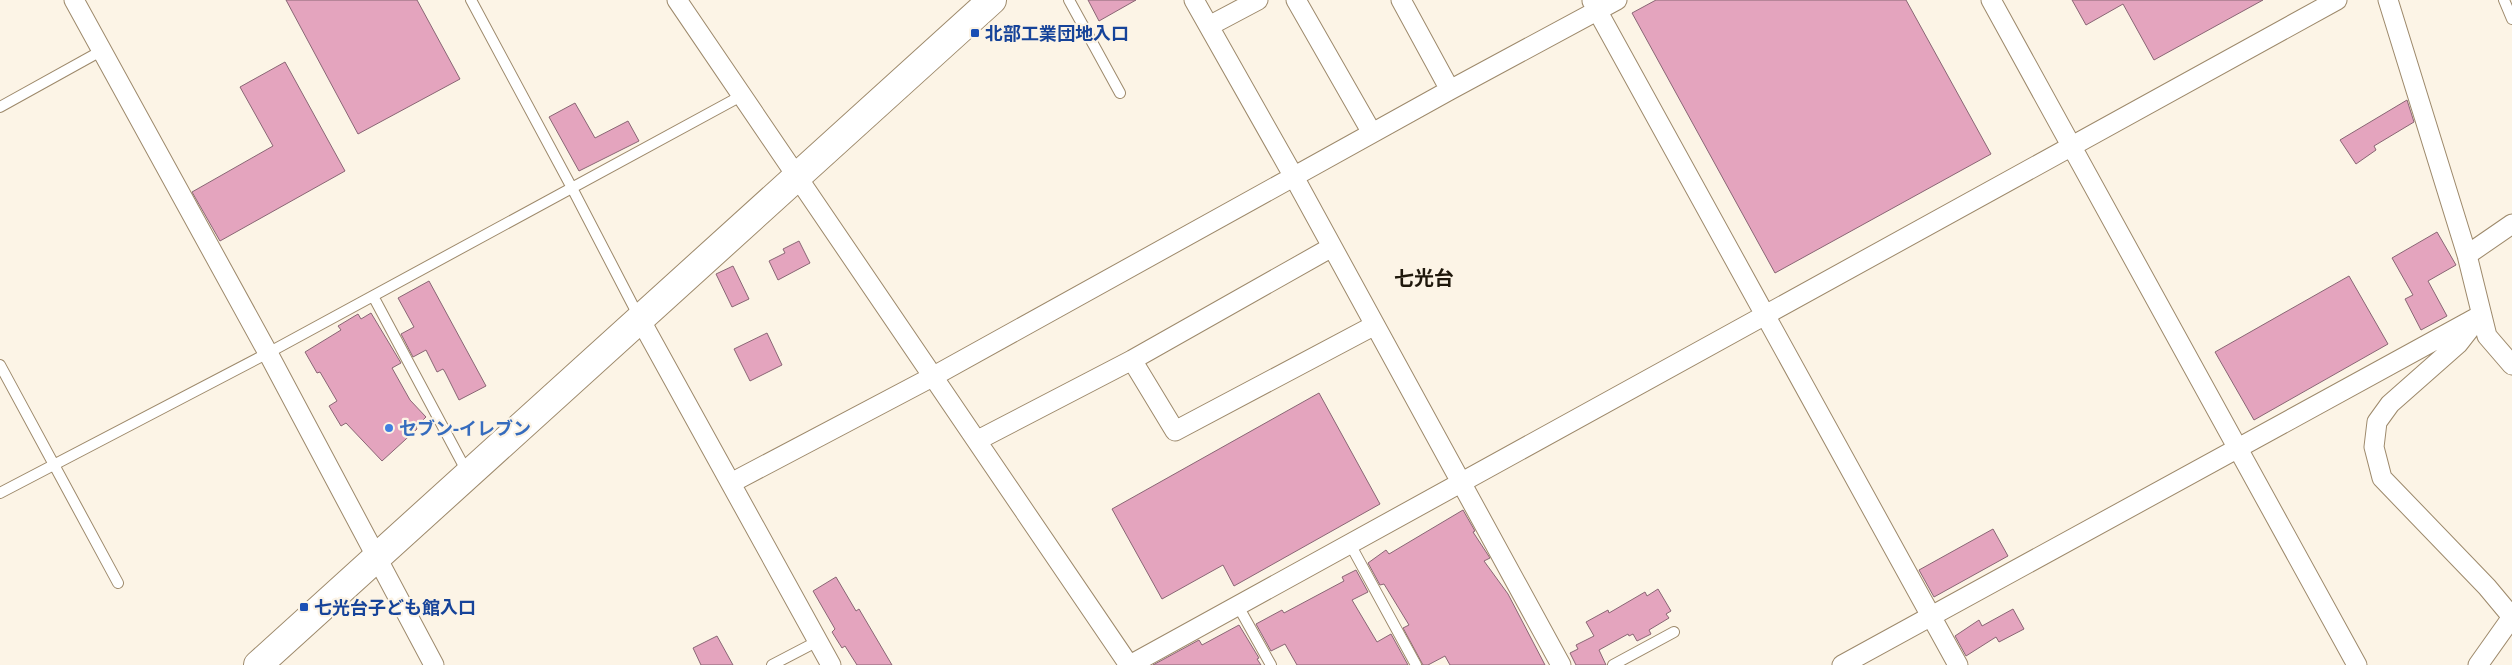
<svg xmlns="http://www.w3.org/2000/svg" width="2512" height="665" viewBox="0 0 2512 665" font-family="Ubuntu,'Noto Sans JP',sans-serif">
  <style>
    .building { fill: #e4a4be; stroke: #896674 }
    .lines { fill: none; stroke-linecap: round; stroke-linejoin: round }
    .lane-casing { stroke: #9d896b; stroke-width: 12 }
    .street-casing { stroke: #9d896b; stroke-width: 21 }
    .secondary-casing { stroke: #9d896b; stroke-width: 30 }
    .lane { stroke: #fff; stroke-width: 10 }
    .street { stroke: #fff; stroke-width: 19 }
    .secondary { stroke: #fff; stroke-width: 28 }
    .transit-dot { fill: #1a4fb4; stroke: #fcf4e6; stroke-width: 2 }
    .shop-dot { fill: #3f7fe0; stroke: #fcf4e6; stroke-width: 2 }
    .labels { text-anchor: middle; dominant-baseline: central; stroke-width: 4.5; stroke-linejoin: round; paint-order: stroke }
    .transit-label { font-size: 18px; font-weight: bold; fill: #164399; stroke: #fcf4e6; text-anchor: start }
    .shop-label { font-size: 18px; font-weight: bold; fill: #366cbe; stroke: #fcf4e6; text-anchor: start }
    .quarter-label { font-size: 20px; font-weight: bold; fill: #1f180c; stroke: #fcf4e6 }
  </style>
  <rect width="100%" height="100%" fill="#fcf4e6"/>
  <!-- building -->
  <path class="building" d="M286,0h131l43,79 -102,55z
    M1088,0h48l-37,21z
    M1656,0h250l85,154 -216,119 -143,-260z
    M2072,0h191l-109,60 -31,-56 -37,21z
    M285,62l60,109 -125,70 -28,-49 81,-46 -33,-59z
    M2407,100l7,22 -40,24 2,4 -20,14 -16,-24z
    M575,103l20,35 33,-17 11,20 -60,30 -30,-54z
    M2437,232l19,33 -28,16 19,35 -26,14 -16,-31 8,-4 -21,-37z
    M799,241l11,22 -32,17 -9,-19 16,-8 -2,-4z
    M733,266l16,33 -17,8 -16,-33z
    M2349,276l39,68 -134,76 -39,-68z
    M429,281l57,105 -27,14 -14,-28 -2,-3 -6,3 -11,-22 -13,7 -12,-23 13,-7 -16,-29z
    M371,313l30,50 -9,5 18,32 16,17 -10,10 1,2 -35,32 -36,-38 -5,3 -12,-20 8,-5 -17,-29 -3,1 -12,-21 36,-22 -3,-4 20,-12 3,5z
    M767,333l15,32 -32,16 -16,-32z
    M1319,393l61,111 -146,82 -11,-21 -61,34 -50,-90z
    M1463,510l12,21 -2,1 17,26 -6,3 24,33 37,71h-95l-5,-9 -17,9h-5l-20,-37 6,-3 -25,-41 -4,1 -12,-22 18,-13 3,4z
    M1993,529l15,27 -74,41 -15,-27z
    M1356,570l12,22 -16,8 25,42 14,-8 17,31h-111l-12,-21 -14,7 -15,-27 26,-14 2,3 60,-32 -2,-4z
    M836,577l20,34 3,-2 33,56h-35l-12,-19 -3,2 -10,-16 3,-3 -22,-38z
    M1658,589l13,22 -5,3 3,4 -20,12 2,4 -14,7 -4,-7 -4,2 -1,-2 -29,16 7,15h-30l-6,-12 8,-4 -2,-4 18,-9 -8,-14 22,-12 1,3 36,-21 2,4z
    M2013,609l11,20 -25,13 -3,-5 -30,19 -11,-20 24,-16 3,6z
    M1239,625l20,33 -2,1 4,6h-108l46,-25 3,5z
    M717,636l16,29h-32l-8,-17z"/>
  <g class="lines">
    <defs>
      <path id="lane" d="M471,0l101,188 67,129
        M1069,0l51,93
        M2504,0l8,19
        M0,107l101,-56
        M373,296l94,176
        M0,365l118,218
        M0,493l268,-140 473,-257
        M1350,544l66,121
        M1238,606l33,59
        M772,665l46,-24
        M1613,665l61,-33"/>
      <path id="street" d="M74,0l194,353 166,312
        M677,0l452,665
        M1194,0l100,177 267,488
        M1296,0l76,133
        M1401,0l49,90
        M1991,0l366,665
        M2388,0l79,255 20,81 25,29
        M1592,1l366,664
        M1209,26l49,-26
        M2467,255l45,-31
        M640,319l191,346
        M2476,321l-18,23 -68,60 -13,18 -3,25 8,31 105,109 25,30
        M1132,360l43,71 200,-106
        M978,440l154,-80 200,-113
        M731,483l203,-107 516,-286 167,-90
        M1130,665l1207,-665
        M1842,665l639,-350
        M2478,665l34,-48"/>
      <path id="secondary" d="M258,665l734,-665"/>
    </defs>
    <!-- lane casing -->
    <use href="#lane" class="lane-casing"/>
    <!-- street casing -->
    <use href="#street" class="street-casing"/>
    <!-- secondary casing -->
    <use href="#secondary" class="secondary-casing"/>
    <!-- lane -->
    <use href="#lane" class="lane"/>
    <!-- street -->
    <use href="#street" class="street"/>
    <!-- secondary -->
    <use href="#secondary" class="secondary"/>
  </g>
  <!-- markers -->
  <g class="transit-dot">
    <rect x="970" y="28" width="10" height="10" rx="2.5"/>
    <rect x="299" y="602" width="10" height="10" rx="2.5"/>
  </g>
  <circle class="shop-dot" cx="389" cy="428" r="5"/>
  <g class="labels">
    <!-- transit labels -->
    <g class="transit-label">
      <text x="985" y="33">北部工業団地入口</text>
      <text x="314" y="607">七光台子ども館入口</text>
    </g>
    <!-- shop labels -->
    <g class="shop-label">
      <text x="399" y="428">セブン-イレブン</text>
    </g>
    <!-- quarter labels -->
    <g class="quarter-label">
      <text x="1424" y="277">七光台</text>
    </g>
  </g>
</svg>
